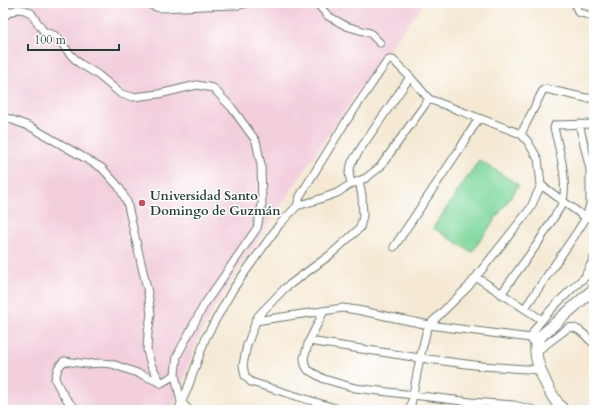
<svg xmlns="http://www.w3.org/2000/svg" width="597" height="413" viewBox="0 0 597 413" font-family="Cardo,serif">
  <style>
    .built { fill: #f3cfde }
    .green { fill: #80d89d; stroke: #508a68 }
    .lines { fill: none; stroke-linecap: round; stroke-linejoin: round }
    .minor-casing { stroke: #6a796c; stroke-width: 9 }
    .primary-casing { stroke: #6a796c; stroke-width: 13 }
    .minor { stroke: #fff; stroke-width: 7 }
    .primary { stroke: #fff; stroke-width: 11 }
    .poi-dot { fill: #d1495b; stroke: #fff; stroke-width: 1.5 }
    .labels { text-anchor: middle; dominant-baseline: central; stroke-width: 3; stroke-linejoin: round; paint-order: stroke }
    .poi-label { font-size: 13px; font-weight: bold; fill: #1f3d34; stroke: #fff; text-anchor: start }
  </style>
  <rect width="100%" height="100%" fill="#fff"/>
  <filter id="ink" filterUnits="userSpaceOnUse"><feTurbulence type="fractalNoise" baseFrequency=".025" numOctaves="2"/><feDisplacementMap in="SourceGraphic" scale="8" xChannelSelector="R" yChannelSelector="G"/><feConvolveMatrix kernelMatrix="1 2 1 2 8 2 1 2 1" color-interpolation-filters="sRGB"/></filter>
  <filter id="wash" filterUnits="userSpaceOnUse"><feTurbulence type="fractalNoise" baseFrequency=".012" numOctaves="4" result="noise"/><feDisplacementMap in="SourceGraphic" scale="16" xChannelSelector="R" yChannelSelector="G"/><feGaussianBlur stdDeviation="0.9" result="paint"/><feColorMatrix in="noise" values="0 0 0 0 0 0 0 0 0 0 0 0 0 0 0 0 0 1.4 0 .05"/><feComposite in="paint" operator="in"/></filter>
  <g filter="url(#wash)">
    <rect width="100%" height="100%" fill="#f5e9d4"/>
    <!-- built -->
    <path class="built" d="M3,3h421l-61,80 -122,182 -31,50 -14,29 -24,66h-169z"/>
    <!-- green -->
    <path class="green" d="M479,160l40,25 -47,67 -39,-24z"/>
  </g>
  <g filter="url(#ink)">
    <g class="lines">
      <defs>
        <path id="minor" d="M148,3c5,4 9,5 15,5l39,-2 36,-1 10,-2
          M317,3l11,13 18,10 24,7 10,10
          M575,3l3,9 16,5
          M3,17l7,-5 8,-3 7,1 6,3 13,19 10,3 7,7 8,11 10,10 18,11 24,20 12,3 26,-3 38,-9 16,3 19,20 24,33 5,24 1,39 -5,24 -53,77 -27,51 -2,19 6,27 8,8
          M3,118l7,1 21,8 71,41 17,19 8,15 21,91 3,21 -3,19 -1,17 4,15 10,18 14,-8
          M521,134l22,-44 3,-1 40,9h8
          M351,184l-2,-11 3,-11 11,-17 47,-68
          M541,185l45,33
          M297,206l3,-10 45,-73 41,-60 3,-3h4l17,17 19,22 92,35 7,8 10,17 3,26 -11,24 -62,78 -39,38 -3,8 -6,25 -10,52
          M394,247l65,-97 20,-32
          M586,274l8,-16
          M476,277l66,43
          M501,294l37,-51 23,-37c9,-20 -2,-58 -7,-78l1,-3 39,-1
          M525,308l52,-76 9,-14 4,-14v-35l-11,-45
          M324,311l-15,30 -5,17 1,7 3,5 16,9 31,9 116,14 43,3 20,5
          M255,321l88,-13 14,2 72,15 102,13 1,3 4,2
          M531,338c3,-16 49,-57 63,-69
          M309,341l111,17 62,8 59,4
          M536,352l32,-24c10,-3 19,10 26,16
          M78,410c-11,-7 -18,-20 -23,-31l3,-11 6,-7 23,3 14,-1 11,1 31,11 18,8
          M178,410l9,-20 19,-53 27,-48 46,-64 18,-19 20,-6 20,-7 14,-9 15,-6 14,-11 49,-68
          M341,410l-90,-28 -6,-6 -2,-11 4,-20 11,-29 27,-28 45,-33 30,-27 3,-12 -1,-20 -3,-15"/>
        <path id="primary" d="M563,410c-12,-13 -29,-46 -27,-64 0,-4 3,-8 6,-11l52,-46"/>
      </defs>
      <!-- minor casing -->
      <use href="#minor" class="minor-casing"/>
      <!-- primary casing -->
      <use href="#primary" class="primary-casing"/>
      <!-- minor -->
      <use href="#minor" class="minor"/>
      <!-- primary -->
      <use href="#primary" class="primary"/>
    </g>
  </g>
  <!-- markers -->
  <circle class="poi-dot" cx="142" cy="203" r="4"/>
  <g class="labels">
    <!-- poi labels -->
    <g class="poi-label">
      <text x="150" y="196">Universidad Santo<tspan x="150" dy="15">Domingo de Guzmán</tspan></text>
    </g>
  </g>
  <!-- margin -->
  <rect width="597" height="413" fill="none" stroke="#fff" stroke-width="16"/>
  <!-- scale -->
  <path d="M28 44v6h91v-6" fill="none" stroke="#1f3d34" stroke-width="2"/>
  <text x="34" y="44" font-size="12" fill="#1f3d34" stroke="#ffffff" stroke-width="3" paint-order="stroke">100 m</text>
</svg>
